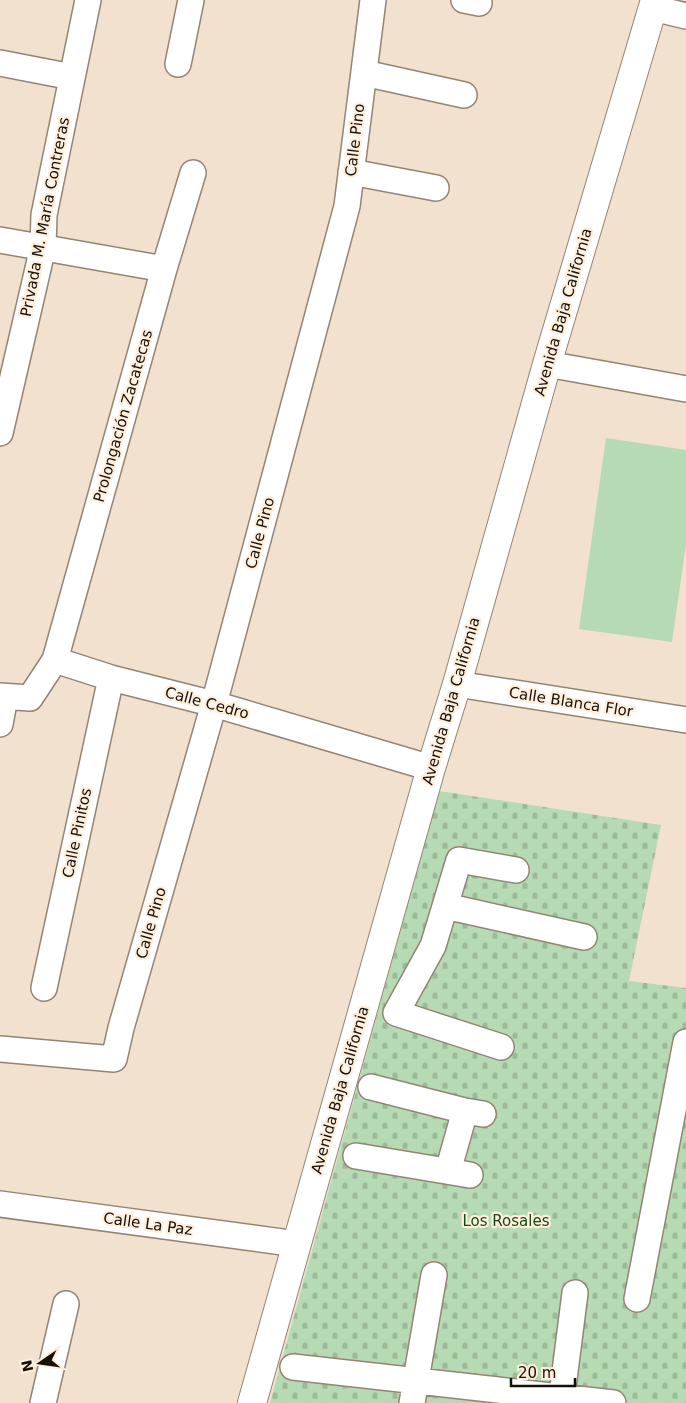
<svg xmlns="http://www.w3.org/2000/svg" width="686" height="1403" viewBox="0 0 686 1403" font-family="'DejaVu Sans',sans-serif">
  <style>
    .cemetery { fill: url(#cemetery-stones) }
    .pitch { fill: #b6dab4 }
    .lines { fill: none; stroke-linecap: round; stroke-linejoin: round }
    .minor-casing { stroke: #948474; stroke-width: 28 }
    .major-casing { stroke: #948474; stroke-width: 30 }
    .minor { stroke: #fff; stroke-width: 25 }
    .major { stroke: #fff; stroke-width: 28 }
    .labels { text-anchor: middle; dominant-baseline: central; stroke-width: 4.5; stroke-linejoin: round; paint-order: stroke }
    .street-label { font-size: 15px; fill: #16100a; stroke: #ffeedb }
    .park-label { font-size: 15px; fill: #124c14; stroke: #ffeedb }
  </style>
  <defs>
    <pattern id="cemetery-stones" width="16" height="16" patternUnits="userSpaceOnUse" patternTransform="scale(1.25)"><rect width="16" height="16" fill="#b6dab4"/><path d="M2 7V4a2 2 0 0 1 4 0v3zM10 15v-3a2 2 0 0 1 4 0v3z" fill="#9cba99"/></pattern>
  </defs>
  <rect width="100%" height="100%" fill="#f1e1ce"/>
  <!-- cemetery -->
  <path class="cemetery" d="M439,791l222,34 -32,156 57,7v415h-416z"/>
  <!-- pitch -->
  <path class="pitch" d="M606,438l80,12v94l-14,98 -93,-13z"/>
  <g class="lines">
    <defs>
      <path id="minor" d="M464,0l15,3
        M653,8l33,8
        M0,63l72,14
        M178,64l13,-64
        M364,73l100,22
        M351,172l85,16
        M0,240l164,29
        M547,364l139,25
        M0,433l43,-186 1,-32 44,-215
        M55,660l56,18 103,26 217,64
        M457,684l229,36
        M0,696l30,2 25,-38 109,-391 29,-96
        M0,724l5,-27
        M445,906l139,31
        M44,988l67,-310
        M501,1047l-105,-34 37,-67 26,-86 57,10
        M0,1049l114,10 7,-31 93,-324 133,-498 26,-206
        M371,1087l94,24 18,3
        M356,1156l114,19
        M448,1171l17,-60
        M0,1204l297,40
        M637,1299l49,-257
        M293,1367l320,36
        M43,1403l23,-99
        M412,1403l22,-128
        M561,1403l14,-110"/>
      <path id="major" d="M252,1403l179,-635 26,-84 90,-320 108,-364"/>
    </defs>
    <!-- minor casing -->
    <use href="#minor" class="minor-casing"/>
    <!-- major casing -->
    <use href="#major" class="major-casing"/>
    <!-- minor -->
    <use href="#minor" class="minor"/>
    <!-- major -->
    <use href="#major" class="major"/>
  </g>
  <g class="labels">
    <!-- street labels -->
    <g class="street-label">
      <text transform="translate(355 140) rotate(-83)">Calle Pino</text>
      <text transform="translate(45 217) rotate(-79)">Privada M. María Contreras</text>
      <text transform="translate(563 312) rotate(-74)">Avenida Baja California</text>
      <text transform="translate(123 416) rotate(-74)">Prolongación Zacatecas</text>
      <text transform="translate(260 533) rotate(-75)">Calle Pino</text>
      <text transform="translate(451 701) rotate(-74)">Avenida Baja California</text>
      <text transform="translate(571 702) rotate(9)">Calle Blanca Flor</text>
      <text transform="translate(207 703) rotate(15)">Calle Cedro</text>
      <text transform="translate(77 833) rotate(-78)">Calle Pinitos</text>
      <text transform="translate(151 923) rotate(-74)">Calle Pino</text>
      <text transform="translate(340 1090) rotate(-74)">Avenida Baja California</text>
      <text transform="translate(148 1224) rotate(8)">Calle La Paz</text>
    </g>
    <!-- park labels -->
    <g class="park-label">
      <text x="506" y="1221">Los Rosales</text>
    </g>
  </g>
  <!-- north arrow -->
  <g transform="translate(40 1363) rotate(257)" stroke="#ffeedb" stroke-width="4" paint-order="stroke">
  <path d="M0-4L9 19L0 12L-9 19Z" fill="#16100a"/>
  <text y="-8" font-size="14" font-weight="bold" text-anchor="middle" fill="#16100a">N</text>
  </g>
  <!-- scale -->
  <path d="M511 1378v8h64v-8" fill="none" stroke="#16100a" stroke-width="2.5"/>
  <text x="518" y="1378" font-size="15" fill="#16100a" stroke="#ffeedb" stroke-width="4" paint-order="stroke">20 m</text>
</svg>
